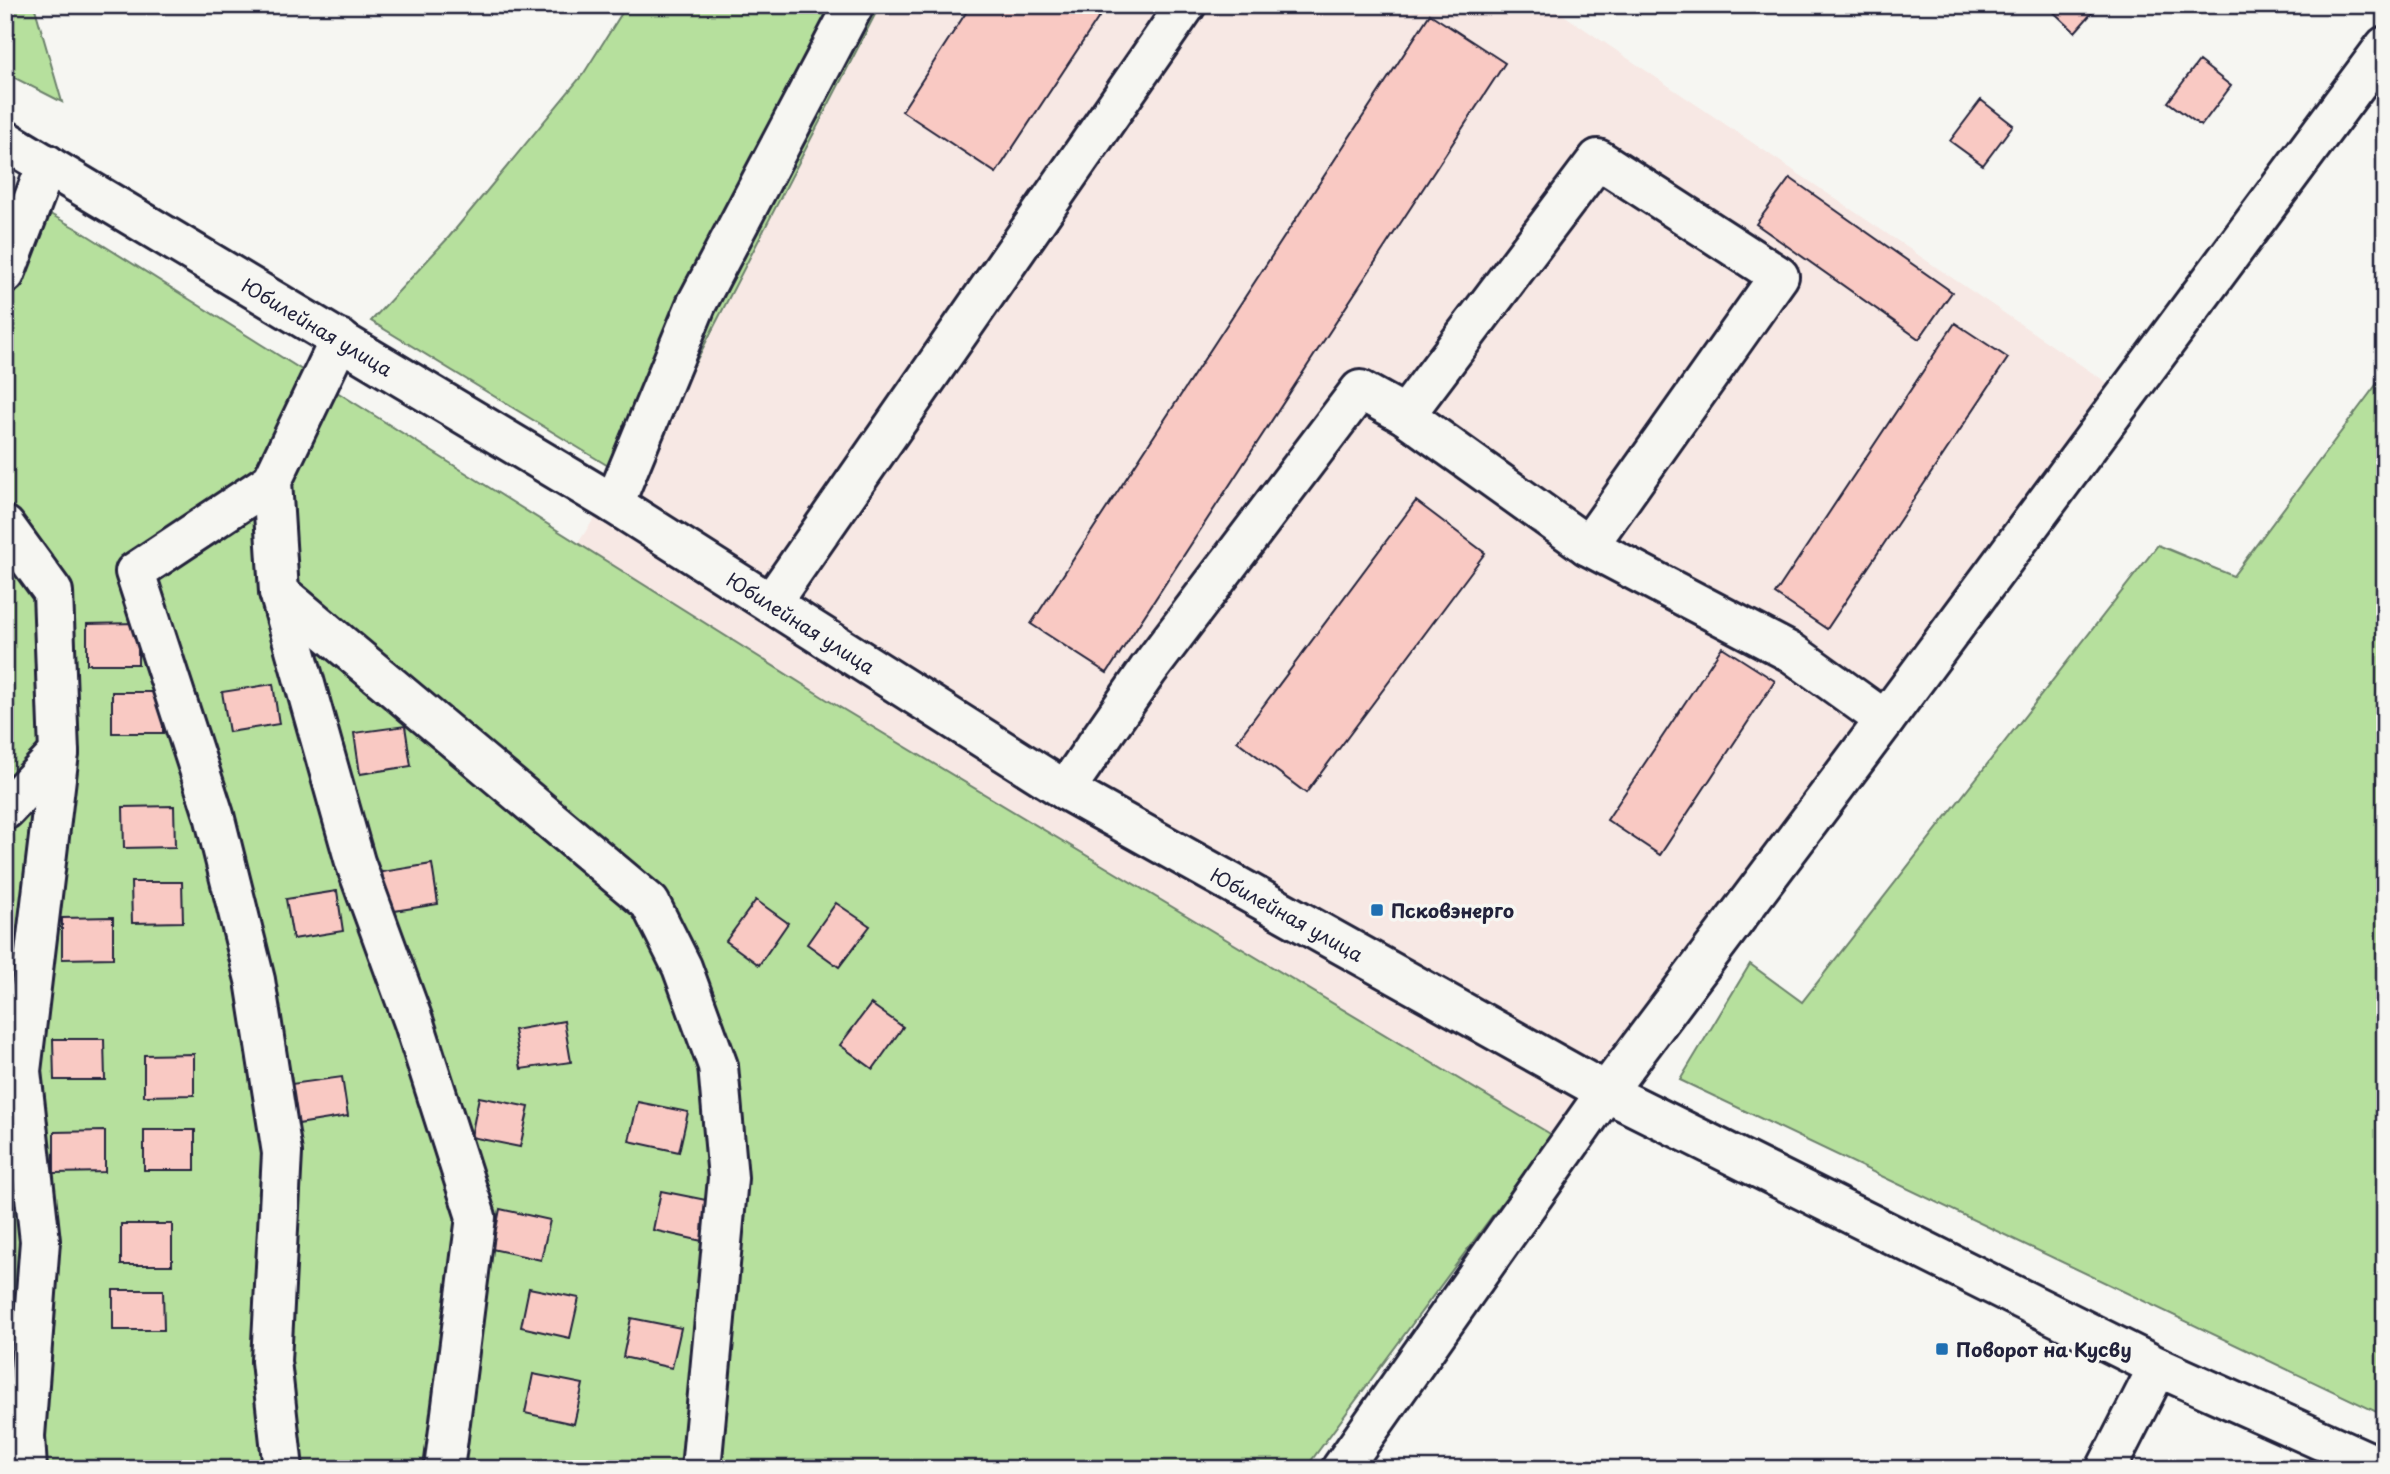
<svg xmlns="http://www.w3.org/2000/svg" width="2390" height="1474" viewBox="0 0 2390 1474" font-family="'Playpen Sans',sans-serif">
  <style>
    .built { fill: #f7e8e4 }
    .green { fill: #b6e09d; stroke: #6c816c; stroke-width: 2 }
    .building { fill: #f9c9c3; stroke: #22223b; stroke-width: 2 }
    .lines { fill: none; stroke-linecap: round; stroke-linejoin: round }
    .minor-casing { stroke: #22223b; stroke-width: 44 }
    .minor { stroke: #f6f6f2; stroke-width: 38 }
    .poi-dot { fill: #1f6fb2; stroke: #f6f6f2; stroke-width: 2.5 }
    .labels { text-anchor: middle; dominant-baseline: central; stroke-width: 7; stroke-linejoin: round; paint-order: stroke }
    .street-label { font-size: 19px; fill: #22223b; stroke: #f6f6f2 }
    .poi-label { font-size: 19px; font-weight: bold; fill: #22223b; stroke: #f6f6f2; text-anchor: start }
  </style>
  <rect width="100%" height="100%" fill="#f6f6f2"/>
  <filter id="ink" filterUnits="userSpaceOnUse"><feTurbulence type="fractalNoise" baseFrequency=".0143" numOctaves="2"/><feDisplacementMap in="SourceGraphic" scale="14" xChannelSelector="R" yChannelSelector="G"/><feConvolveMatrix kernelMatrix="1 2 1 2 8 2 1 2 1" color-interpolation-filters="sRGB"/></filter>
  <g filter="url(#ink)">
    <!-- built -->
    <path class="built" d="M880,5h669l560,379 -502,672 -55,79 -726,-436 -248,-156 110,-166z"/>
    <!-- green -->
    <path class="green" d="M5,5h29l28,97 -57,-29z
      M627,5h253l-192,372 -65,98 -252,-154 78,-84 135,-164z
      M5,189l74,41 747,469 726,436 -247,334h-1300z
      M2385,373v1043l-705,-336 70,-116 52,38 356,-457 75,31z"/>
    <!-- building -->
    <path class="building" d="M971,5h136l-111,168 -94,-62z
      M2046,5h53l-24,27z
      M1430,14l75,49 -398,610 -76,-49z
      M2199,61l32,25 -30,40 -33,-24z
      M1981,100l32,25 -30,40 -33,-24z
      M1790,178l162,114 -33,47 -163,-115z
      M1955,323l53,35 -181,271 -52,-35z
      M1416,501l69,52 -179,240 -69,-52z
      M138,623v41h-51v-40z
      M1722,647l53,34 -115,174 -53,-35z
      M273,684l6,40 -50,8 -7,-40z
      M112,692h51v41h-51z
      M405,726l6,40 -51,8 -6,-41z
      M174,806l1,41 -51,1 -1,-41z
      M432,864l6,40 -50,8 -6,-40z
      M131,882h51l1,40 -51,1z
      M337,891l6,40 -50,8 -7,-40z
      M756,900l32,23 -29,42 -33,-24z
      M836,903l34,23 -31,41 -32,-23z
      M113,917v41l-51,1v-41z
      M871,1004l32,23 -30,42 -33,-24z
      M564,1021l7,41 -50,7 -7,-39z
      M53,1039h51l1,41h-51z
      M194,1054v41l-50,1v-41z
      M342,1077l6,39 -50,8 -7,-40z
      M479,1097l50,10 -9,40 -49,-10z
      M638,1102l50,10 -9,40 -50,-11z
      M144,1130h51v40h-51z
      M105,1131v41l-51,1v-41z
      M661,1191l50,10 -9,40 -49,-11z
      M500,1209l50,11 -9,40 -49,-11z
      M121,1224h51v41h-51z
      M529,1288l50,10 -9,40 -49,-11z
      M113,1290h50l1,40h-51z
      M631,1318l50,10 -9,40 -49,-11z
      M533,1374l50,10 -9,40 -49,-11z"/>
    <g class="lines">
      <defs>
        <g id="minor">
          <path id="s1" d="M5,140l609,364 451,286 541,302 552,275 227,102"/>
          <path d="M5,274l42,-110"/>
          <path d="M340,339l-68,142 7,111 371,311 32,64 36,99 10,112 -27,291"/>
          <path d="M1405,415l193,-256 181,117 -191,270"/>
          <path d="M272,481l-137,91 79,243 41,165 27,173 -11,208 12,108"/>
          <path d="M614,504l82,-199 158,-300"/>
          <path d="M5,526l48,66 6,161 -38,318 19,170 -15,195 2,33"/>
          <path d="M279,592l76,270 59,161 62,194 -32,252"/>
          <path d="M771,603l415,-598"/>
          <path d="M1065,790l83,-120 212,-280 45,25 183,131 204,107 93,67"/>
          <path d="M5,810l54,-57"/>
          <path d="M1341,1469l265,-377 279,-372 500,-674"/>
          <path d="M2106,1469l52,-102"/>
        </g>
      </defs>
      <!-- minor casing -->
      <use href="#minor" class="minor-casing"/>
      <!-- minor -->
      <use href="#minor" class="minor"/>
    </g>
  </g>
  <!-- markers -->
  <g class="poi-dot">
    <rect x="1370" y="903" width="14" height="14" rx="3.5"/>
    <rect x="1935" y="1342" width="14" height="14" rx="3.5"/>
  </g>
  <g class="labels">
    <!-- street labels -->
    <g class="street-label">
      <text stroke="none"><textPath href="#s1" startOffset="364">Юбилейная улица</textPath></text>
      <text stroke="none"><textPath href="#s1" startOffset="931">Юбилейная улица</textPath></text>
      <text stroke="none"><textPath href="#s1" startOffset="1498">Юбилейная улица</textPath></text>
    </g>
    <!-- poi labels -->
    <g class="poi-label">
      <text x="1391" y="910">Псковэнерго</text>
      <text x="1956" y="1349">Поворот на Кусву</text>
    </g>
  </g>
  <!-- margin -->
  <rect width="2390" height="1474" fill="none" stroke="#f6f6f2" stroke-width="28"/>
  <rect x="14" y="14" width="2362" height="1446" fill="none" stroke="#22223b" stroke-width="2.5" filter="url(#ink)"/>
</svg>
